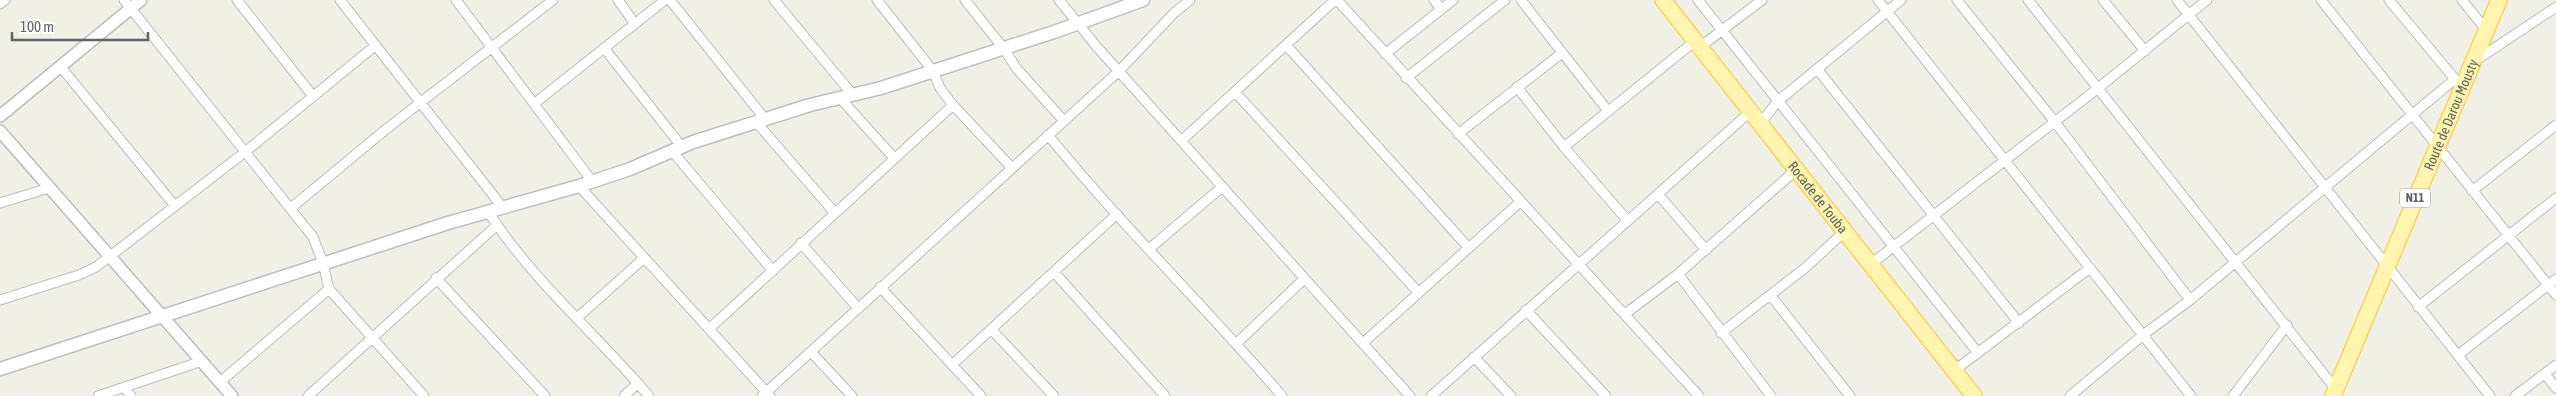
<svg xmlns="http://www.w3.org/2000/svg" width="2556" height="396" viewBox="0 0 2556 396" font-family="'Asap Condensed',sans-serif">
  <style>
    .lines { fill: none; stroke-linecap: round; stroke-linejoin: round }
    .minor-casing { stroke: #babdc1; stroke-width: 11 }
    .tertiary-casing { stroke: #babdc1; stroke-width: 14 }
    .secondary-casing { stroke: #bbbec3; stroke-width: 15 }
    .primary-casing { stroke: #fad258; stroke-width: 18 }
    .minor { stroke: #fff; stroke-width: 9 }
    .tertiary { stroke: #fff; stroke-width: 11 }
    .secondary { stroke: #fff; stroke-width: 12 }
    .primary { stroke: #fff5af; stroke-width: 15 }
    .labels { text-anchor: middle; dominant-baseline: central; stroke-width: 4; stroke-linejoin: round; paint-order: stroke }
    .shield { fill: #fff; stroke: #8e9295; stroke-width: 1 }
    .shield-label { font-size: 12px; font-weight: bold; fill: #5e6368 }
    .street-label { font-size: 14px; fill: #5e6368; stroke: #fff }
  </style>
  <rect width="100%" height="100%" fill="#f1f0e7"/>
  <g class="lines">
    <defs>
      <path id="minor" d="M124,0l189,237 10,26 6,26 95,107
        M237,0l75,95
        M340,0l164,209
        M456,0l136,181
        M618,0l17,24
        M670,0l95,119
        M774,0l79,95
        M877,0l56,71 7,17 13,17 59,63
        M965,0l39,49 13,20 47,52
        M1059,0l38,47 313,349
        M1337,0l362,396
        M1434,0l7,9
        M1521,0l87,111
        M1698,0l280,353
        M1878,0l313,396
        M1957,0l98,122 135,178
        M2028,0l310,392
        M2103,0l42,51
        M2177,0l313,396
        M2321,0l235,295
        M2389,0l70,84
        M2462,0l25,31
        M0,4l5,-4
        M1286,45l182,202
        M1700,47l62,-47
        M604,48l78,99
        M1385,54l68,-54
        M2475,61l81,-54
        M60,66l115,140
        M1818,70l201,253
        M1406,78l99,-78
        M1517,87l47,60 63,73
        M1235,92l183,200
        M841,99l53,59
        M535,103l130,-103
        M756,122l78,90
        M1760,124l17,-22 124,-102
        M1458,134l104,-81
        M1048,135c74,91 158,172 234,261
        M1181,141l154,-141
        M1564,147l131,-106
        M672,151l101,120
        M579,186l191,210
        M2472,191l84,-66
        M1658,194l48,56
        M0,203l49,-15
        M291,208l94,-78 168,-130
        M489,213c44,68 108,122 160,183
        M801,243l56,64
        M1149,249l73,-62
        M1871,264l226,-175 110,-89
        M1054,272l111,124
        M1678,274l93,122
        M436,278l109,118
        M880,287l101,109
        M1771,296l79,100
        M0,300l79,-25 17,-8 149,-115 131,-107
        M2418,307l138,-109
        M1526,310l80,86
        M1625,314l53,-40 118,-104
        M577,318l66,-59
        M709,329l244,-224
        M991,329l63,67
        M1721,333l84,-65 40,-37
        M1237,343l67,-64
        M1363,343l158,-142
        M811,352l41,44
        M2458,355l98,-76
        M1474,357l37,39
        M953,364l164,-150
        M1955,370l135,-102
        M2545,374l11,14
        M220,382l109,-93
        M124,387l7,9
        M98,396l104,-35
        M308,396l188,-170
        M624,396l14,-13
        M762,396l357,-325 55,-58 16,-13
        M1431,396l319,-284
        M2070,396l73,-61 47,-35 265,-221
        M2233,396l54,-71
        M2515,396l41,-31"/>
      <path id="tertiary" d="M0,116l141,-116
        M0,131l232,265"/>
      <path id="secondary" d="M0,369l448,-146 131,-37 51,-17 63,-27 117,-37 71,-17 173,-56 89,-32"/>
      <g id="primary">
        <path id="s1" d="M1663,0l311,396"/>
        <path id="s2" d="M2333,396l166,-396"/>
      </g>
    </defs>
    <!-- minor casing -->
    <use href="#minor" class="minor-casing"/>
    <!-- tertiary casing -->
    <use href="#tertiary" class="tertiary-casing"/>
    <!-- secondary casing -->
    <use href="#secondary" class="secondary-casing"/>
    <!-- primary casing -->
    <use href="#primary" class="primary-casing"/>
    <!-- minor -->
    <use href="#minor" class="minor"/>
    <!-- tertiary -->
    <use href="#tertiary" class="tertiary"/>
    <!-- secondary -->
    <use href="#secondary" class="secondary"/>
    <!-- primary -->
    <use href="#primary" class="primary"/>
  </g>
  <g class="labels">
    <!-- shield labels -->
    <rect class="shield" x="2400" y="188.5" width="30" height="19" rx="4"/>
    <g class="shield-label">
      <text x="2415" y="198">N11</text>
    </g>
    <!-- street labels -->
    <g class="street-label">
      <text stroke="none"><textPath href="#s2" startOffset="305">Route de Darou Mousty</textPath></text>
      <text stroke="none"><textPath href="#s1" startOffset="251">Rocade de Touba</textPath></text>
    </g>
  </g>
  <!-- scale -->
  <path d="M12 32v8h136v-8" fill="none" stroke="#5e6368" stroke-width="2.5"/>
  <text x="20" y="32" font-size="15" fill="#5e6368" stroke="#ffffff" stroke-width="4" paint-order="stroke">100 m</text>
</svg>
